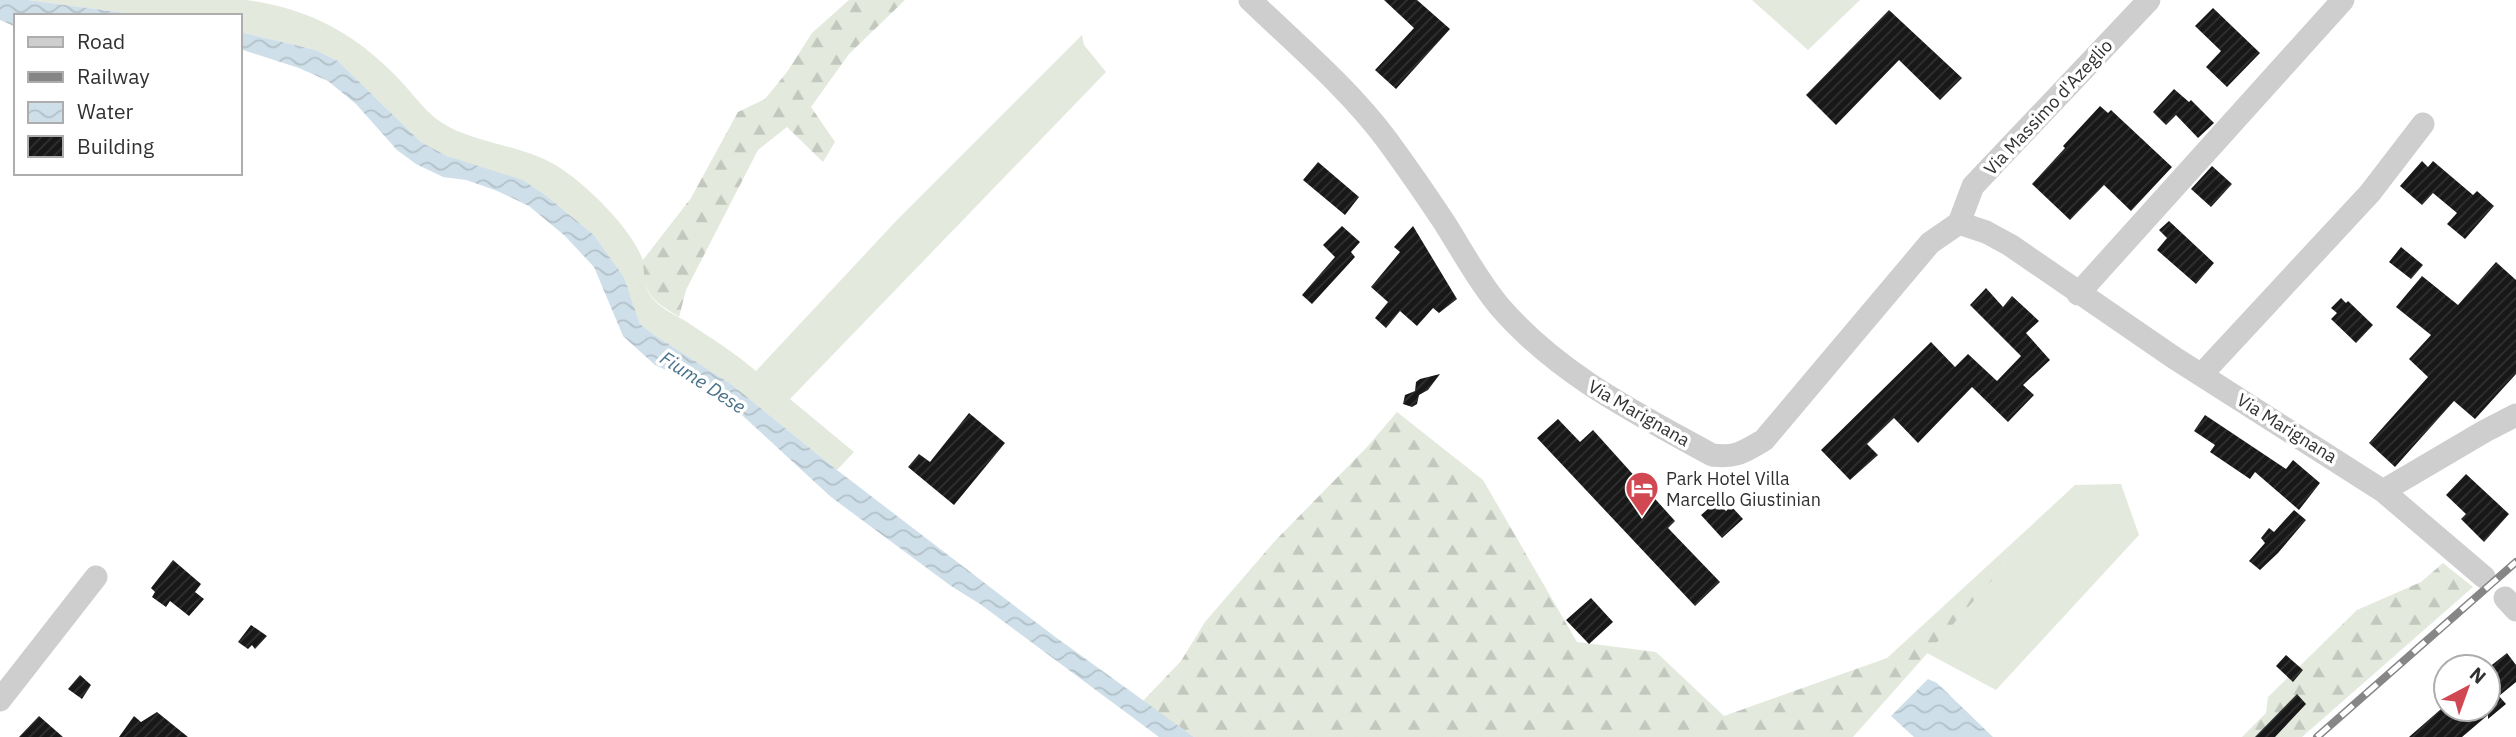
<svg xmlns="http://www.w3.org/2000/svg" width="2516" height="737" viewBox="0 0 2516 737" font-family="'IBM Plex Sans',sans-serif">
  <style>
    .grass { fill: #e3e9dd }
    .forest { fill: url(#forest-firs) }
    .water { fill: url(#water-waves) }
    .building { fill: url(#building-hatch) }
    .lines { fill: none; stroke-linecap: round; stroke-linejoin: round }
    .minor { stroke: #cecece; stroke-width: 23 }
    .rail-casing { stroke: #868686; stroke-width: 8 }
    .rail { stroke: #fff; stroke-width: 5; stroke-dasharray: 16; stroke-linecap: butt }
    .labels { text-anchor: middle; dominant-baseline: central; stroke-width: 7; stroke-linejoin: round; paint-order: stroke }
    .street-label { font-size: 18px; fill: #313131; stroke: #fff }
    .poi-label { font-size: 18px; fill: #313131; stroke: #fff; text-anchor: start }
    .water-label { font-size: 19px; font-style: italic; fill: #47708a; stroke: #fff }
  </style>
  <defs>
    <pattern id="forest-firs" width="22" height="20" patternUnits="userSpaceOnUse" patternTransform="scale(1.75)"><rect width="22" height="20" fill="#e3e9dd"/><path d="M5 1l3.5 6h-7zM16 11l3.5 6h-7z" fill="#c3c8be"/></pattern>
    <pattern id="water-waves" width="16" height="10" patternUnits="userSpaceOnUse" patternTransform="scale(1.75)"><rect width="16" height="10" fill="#cfdfe9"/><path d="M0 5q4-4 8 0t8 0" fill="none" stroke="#b2c0c8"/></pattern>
    <pattern id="building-hatch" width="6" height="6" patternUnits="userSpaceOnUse" patternTransform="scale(1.75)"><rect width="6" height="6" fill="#181818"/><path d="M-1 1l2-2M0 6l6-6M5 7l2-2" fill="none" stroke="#313131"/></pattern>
  </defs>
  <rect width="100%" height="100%" fill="#fff"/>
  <!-- grass -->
  <path class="grass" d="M28,0h219c61,9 104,31 148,75 13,13 25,30 39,42 33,27 86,26 123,49 28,17 73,61 85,92 7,17 -2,29 14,44 8,8 21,14 31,20 24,16 48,31 69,49l141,-151 185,-185 2,10 22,27 -316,327 64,53 -17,18 -106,-86 -78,-50 -13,-10 -16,-47 -30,-42 -45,-37 -102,-42 -26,-14 -83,-81 -22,-11 -76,-18v-16h-92z
    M1752,0h108l-52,50z
    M2121,484l18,51 -143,155 -69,-37 75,-84 7,-23 66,-61z"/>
  <!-- forest -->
  <path class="forest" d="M849,0h56l-56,54 -38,53 24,35 -12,20 -36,-35 -29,23 -72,140 -7,27c-30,-19 -34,-21 -36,-57l48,-62 47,-86 27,-13 22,-27 25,-39z
    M1397,412l86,68 94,162 79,10 68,64 163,-58 122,-112 -7,23 -149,168h-659l-51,-36 38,-40 24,-39 68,-79 94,-96z
    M2443,563l30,24 -171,150h-60l24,-24 2,-16 89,-87 64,-28z"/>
  <!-- water -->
  <path class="water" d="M0,0h28l120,16h-132v11l-16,-7z
    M240,32l76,18 22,11 83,81 26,14 76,24 26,18 45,37 30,42 16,47 13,10 78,50 106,86 217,166 140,101h-35l-179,-133 -29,-18 -120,-89 -100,-92 -26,-17 -50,-23 -32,-29 -29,-69 -29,-31 -36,-30 -34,-16 -29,-10 -23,-3 -27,-13 -19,-14 -41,-46 -28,-23 -29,-13 -59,-19z
    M1928,679l9,4 56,54h-79l-23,-21z"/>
  <!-- building -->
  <path class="building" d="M1384,0h33l33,29 -54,60 -21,-19 39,-42z
    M2213,8l47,45 -33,34 -21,-20 15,-16 -26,-25z
    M1889,10l73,68 -22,22 -41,-40 -63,65 -30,-30z
    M2174,89l15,13 2,-2 23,23 -16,15 -22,-23 -10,10 -13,-13z
    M2100,106l8,7 3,-3 61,57 -41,44 -27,-26 -34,35 -38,-36 33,-36 -2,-2z
    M2422,161l6,6 5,-6 40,34 4,-4 17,15 -29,33 -18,-15 10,-11 -24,-20 -11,12 -22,-19z
    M1318,162l41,35 -14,18 -42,-35z
    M2212,166l20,18 -21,23 -20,-18z
    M2169,221l45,42 -18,21 -39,-34 10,-12 -8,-8z
    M1342,226l18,16 -9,10 4,5 -43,47 -10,-9 33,-38 -12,-12z
    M1413,226l44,73 -18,14 -6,-5 -16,18 -17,-15 -14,17 -11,-10 13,-16 -17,-15 29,-35 -6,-5z
    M2401,247l22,18 -12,14 -22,-17z
    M2496,262l20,18v94l-41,45 -21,-18 -59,66 -26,-24 59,-66 -19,-18 22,-24 -35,-28 26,-31 36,29z
    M1986,288l17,19 9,-11 27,25 -13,12 24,27 -27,25 11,10 -26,27 -36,-35 -54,56 -24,-25 -27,26 11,11 -28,25 -29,-30 110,-108 24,25 13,-13 29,27 24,-25 -51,-51z
    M2341,298l5,5 2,-2 25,24 -17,18 -25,-24 6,-6 -6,-5z
    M1440,374l-12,16 -9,5 -2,9 -5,3 -9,-3 2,-9 10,-4 1,-9 4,-3z
    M969,413l36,30 -51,62 -46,-38 11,-13 11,8z
    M2205,415l81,54 7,-9 27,23 -21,27 -44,-38 -5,7 -40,-27 5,-7 -21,-14z
    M1558,419l22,23 13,-12 82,91 -7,7 52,54 -25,24 -158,-168z
    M2466,474l43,40 -25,28 -23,-23 5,-5 -20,-19z
    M1717,501l9,10 5,-5 12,13 -21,19 -21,-23z
    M2294,510l12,10 -28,33 -18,17 -11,-9 16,-18 -4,-5 8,-10 5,4z
    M173,560l28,24 -6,8 9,7 -15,17 -19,-15 -4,6 -14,-10 3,-5 -4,-4z
    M1591,598l22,24 -24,22 -23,-24z
    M251,625l16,11 -12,13 -3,-4 -4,4 -10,-7z
    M2507,653l9,12v17l-17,14 7,8 -18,15v-4l-26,22h-53l32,-28h47v-41z
    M2286,655l17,15 -10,12 -17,-16z
    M80,675l11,10 -9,14 -14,-10z
    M2297,694l9,10 -31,33h-20z
    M157,712l31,25h-69l15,-21 7,6z
    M39,716l24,21h-44z"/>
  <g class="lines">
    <!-- minor -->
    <path class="minor" d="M1250,0c47,45 98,88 137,140 19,26 37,52 55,79 19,29 35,61 58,88 59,68 136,106 212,148 24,3 32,-3 52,-15l166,-197 29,-20 27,9 24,13 163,112 210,134 101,86
      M1959,223l14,-37 176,-186
      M2078,294l265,-294
      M2201,375l169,-182 53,-69
      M2383,491l102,-60 31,-16
      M2505,598l11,12
      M0,700l96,-123"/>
    <defs>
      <path id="rail" d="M2317,737l199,-175"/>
    </defs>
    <!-- rail casing -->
    <use href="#rail" class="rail-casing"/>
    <!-- rail -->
    <use href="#rail" class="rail"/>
  </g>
  <!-- icons -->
  <defs>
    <symbol id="hotel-pin" viewBox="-11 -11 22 30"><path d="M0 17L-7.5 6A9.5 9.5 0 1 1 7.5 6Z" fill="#d24852" stroke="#fff"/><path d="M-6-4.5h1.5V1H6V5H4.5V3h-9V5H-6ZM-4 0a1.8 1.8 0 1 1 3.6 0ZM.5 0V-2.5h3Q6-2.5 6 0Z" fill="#fff"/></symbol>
  </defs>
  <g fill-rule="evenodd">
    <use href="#hotel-pin" x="1623" y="469" width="38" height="52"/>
  </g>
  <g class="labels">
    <!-- street labels -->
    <g class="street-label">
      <text transform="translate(2048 107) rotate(-47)">Via Massimo d'Azeglio</text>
      <text transform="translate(1639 413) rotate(30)">Via Marignana</text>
      <text transform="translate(2287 428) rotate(32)">Via Marignana</text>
    </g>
    <!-- poi labels -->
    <g class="poi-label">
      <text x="1666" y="478">Park Hotel Villa<tspan x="1666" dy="21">Marcello Giustinian</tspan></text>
    </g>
    <!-- water labels -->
    <g class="water-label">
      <text transform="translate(703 382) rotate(33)">Fiume Dese</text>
    </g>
  </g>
  <!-- legend -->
  <rect x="14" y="14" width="228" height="161" fill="#ffffff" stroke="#adadad" stroke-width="2"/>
  <rect x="28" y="37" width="35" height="10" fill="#cecece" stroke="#adadad" stroke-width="2"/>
  <text x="77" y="49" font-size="21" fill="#313131">Road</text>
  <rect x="28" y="72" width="35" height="10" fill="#868686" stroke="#adadad" stroke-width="2"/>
  <text x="77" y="84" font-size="21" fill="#313131">Railway</text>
  <rect x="28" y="102" width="35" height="21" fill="url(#water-waves)" stroke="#adadad" stroke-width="2"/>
  <text x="77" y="119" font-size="21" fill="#313131">Water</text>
  <rect x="28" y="136" width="35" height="21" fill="url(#building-hatch)" stroke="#adadad" stroke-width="2"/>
  <text x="77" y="154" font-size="21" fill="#313131">Building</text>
  <!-- north arrow -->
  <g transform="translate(2467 688) rotate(41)"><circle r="33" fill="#ffffff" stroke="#adadad" stroke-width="2"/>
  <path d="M0-5L12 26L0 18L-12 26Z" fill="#d24852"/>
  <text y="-10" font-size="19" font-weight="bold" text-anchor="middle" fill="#313131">N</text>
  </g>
</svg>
